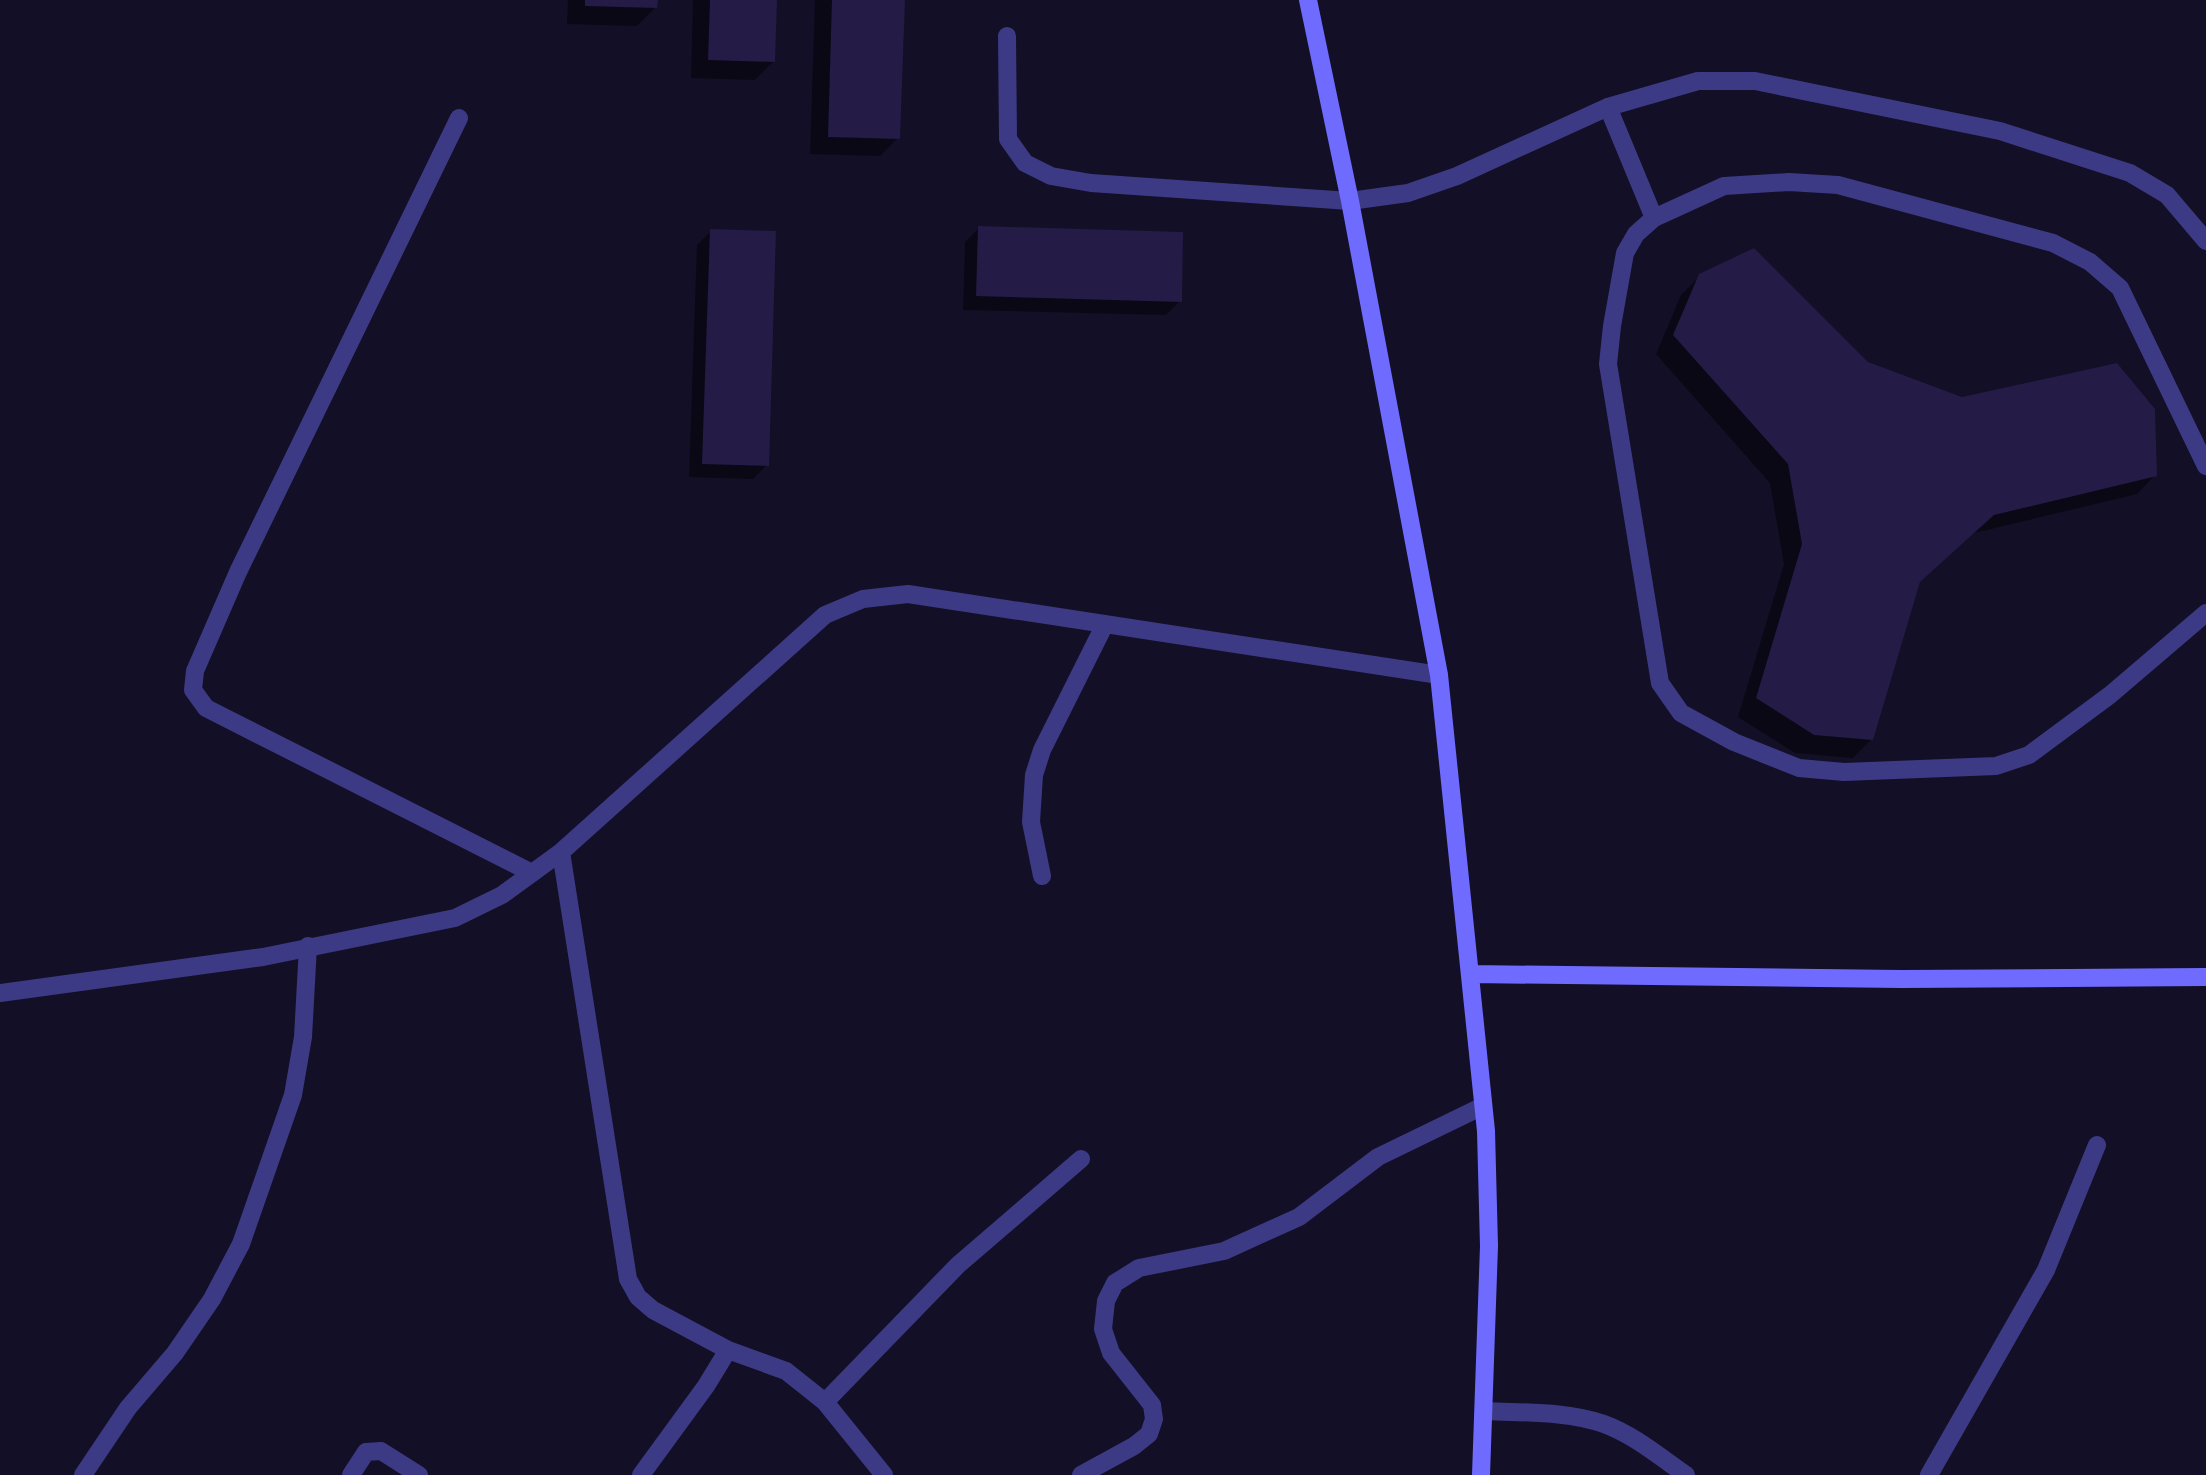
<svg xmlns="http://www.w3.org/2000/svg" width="2206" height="1475" viewBox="0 0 2206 1475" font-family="Barlow,sans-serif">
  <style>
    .shadow { fill: #0007 }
    .building { fill: #241b47 }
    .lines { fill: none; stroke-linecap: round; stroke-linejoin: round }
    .lane { stroke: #3d3a85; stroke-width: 18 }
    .street { stroke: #3d3a85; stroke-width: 18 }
    .secondary { stroke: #6f6bff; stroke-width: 18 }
  </style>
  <rect width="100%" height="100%" fill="#130f26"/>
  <!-- shadow -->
  <path class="shadow" d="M568,0h88v7l-19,19 -70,-2z
    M693,0h82l-2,62 -18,18 -64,-2z
    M815,0h88l-5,138 -18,18 -70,-2z
    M979,228l201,73 -14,14 -203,-5 2,-68z
    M711,231l56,234 -14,14 -64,-2 8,-232z
    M1700,276l167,88 288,111 -18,19 -163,39 -56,50 -46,156 -19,19 -58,-5 -57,-36 46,-153 -14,-81 -114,-129 25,-59z"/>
  <!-- building -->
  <path class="building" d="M585,0h73l-1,8 -72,-2z
    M710,0h67l-2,62 -67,-2z
    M832,0h73l-5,139 -72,-2z
    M978,226l205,6 -1,70 -206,-6z
    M710,229l66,2 -7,235 -67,-2z
    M1754,248l114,114 94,35 155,-34 38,46 2,67 -163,39 -74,67 -47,158 -59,-5 -58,-37 46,-154 -14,-80 -115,-129 26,-61z"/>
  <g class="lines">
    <!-- lane -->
    <path class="lane" d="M1007,36l1,103 17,24 26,13 40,7 259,18
      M1608,107l46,111
      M459,118l-221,454 -43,99 -2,19 13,18 326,165
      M2206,466l-86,-178 -30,-26 -37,-19 -215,-58 -49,-3 -65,4 -70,32 -18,16 -11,19 -13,73 -4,38 52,319 21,30 53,29 65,26 45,4 152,-6 33,-11 81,-60 96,-82"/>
    <!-- street -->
    <path class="street" d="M1350,201l58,-8 49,-17 151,-69 90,-26h57l245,50 130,42 37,22 39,46
      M561,852l67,427 10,18 15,13 75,40 58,21 39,31 59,73
      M1042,876l-11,-54 3,-47 8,-25 63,-126
      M0,993l263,-36 192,-39 47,-23 59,-43 264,-237 38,-16 45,-5 531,81
      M825,1402l133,-137 123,-106
      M1486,1411c38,2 81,0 118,13 30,11 56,33 82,51
      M83,1475l45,-67 47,-55 37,-54 29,-55 52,-149 10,-58 5,-91
      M351,1475l15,-23 15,-1 38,24
      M641,1475l65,-89 22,-36
      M1081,1475l53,-29 15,-12 5,-15 -2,-14 -41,-52 -8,-24 3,-28 9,-18 24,-15 85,-17 75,-34 79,-60 105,-51
      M1929,1475l117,-205 51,-125"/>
    <!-- secondary -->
    <path class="secondary" d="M1308,0l42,201 89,474 47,456 3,115 -8,229
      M1472,974l429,5 305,-2"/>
  </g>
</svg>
